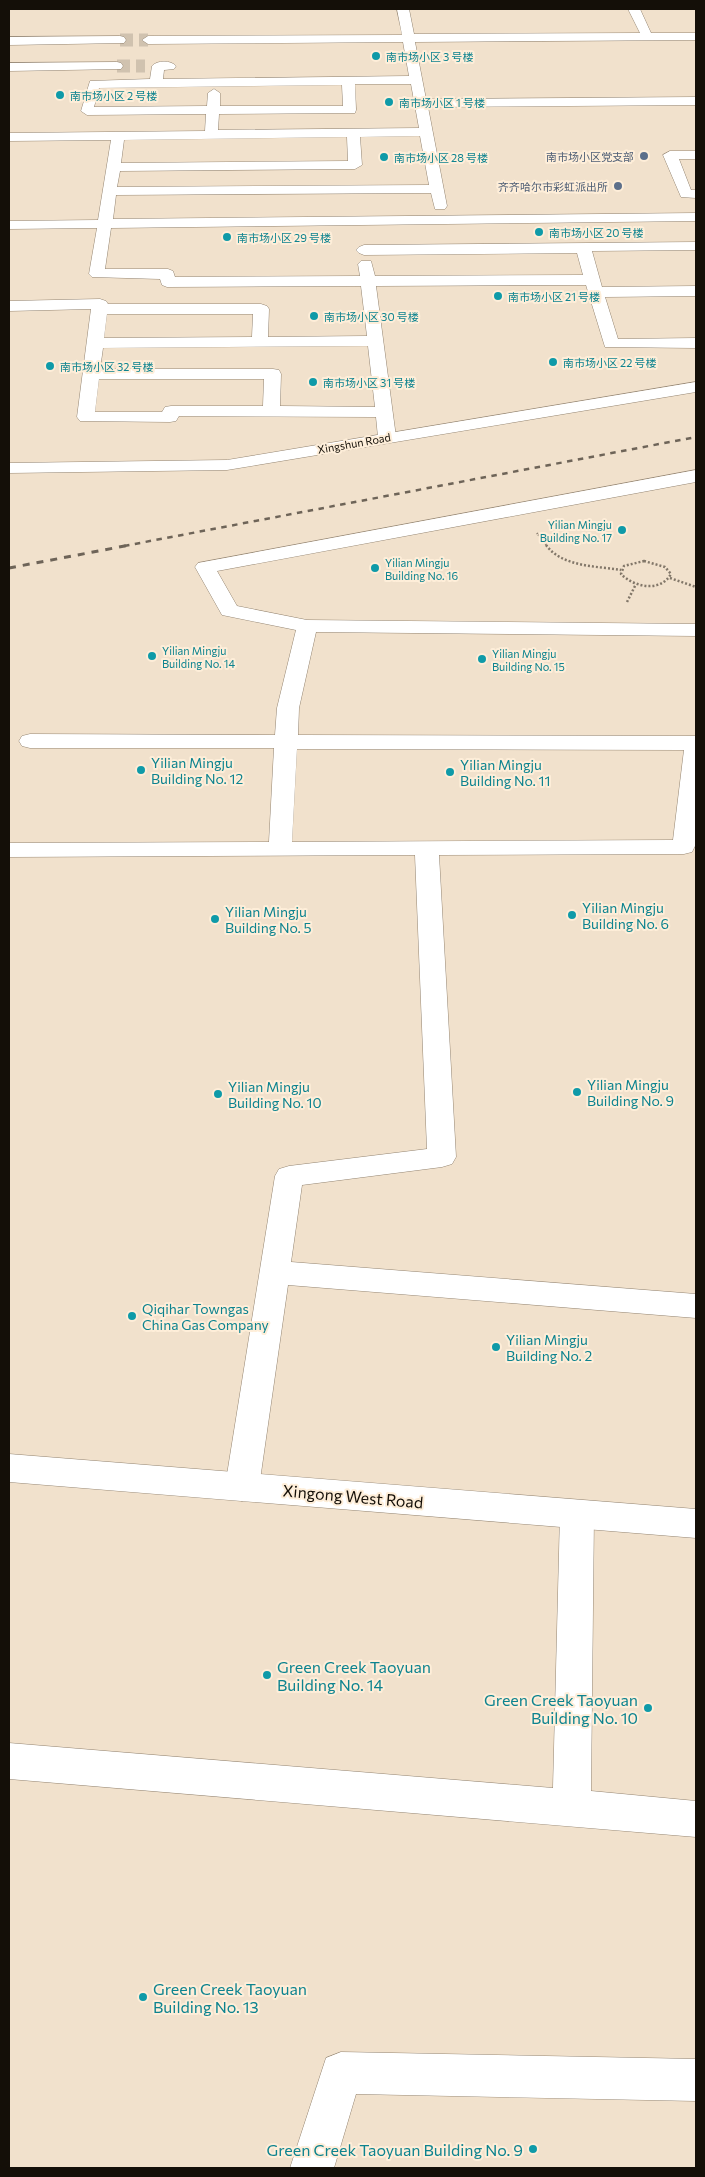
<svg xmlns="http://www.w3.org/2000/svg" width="705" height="2177" viewBox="0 0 705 2177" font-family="Commissioner,'Noto Sans SC',sans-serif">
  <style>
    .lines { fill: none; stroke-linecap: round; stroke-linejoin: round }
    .street-tunnel { stroke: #d0c2af; stroke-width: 13; stroke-dasharray: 13 6; stroke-linecap: butt }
    .street-casing { stroke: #948572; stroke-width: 1 }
    .secondary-casing { stroke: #948572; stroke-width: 1 }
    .path-far1 { stroke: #827769; stroke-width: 2; stroke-dasharray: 1 1; stroke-linecap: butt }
    .path { stroke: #827769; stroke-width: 2.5; stroke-dasharray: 2 2; stroke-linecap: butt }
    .street { fill: #fff; fill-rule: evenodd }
    .secondary { fill: #fff; fill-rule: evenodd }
    .rail-far1 { stroke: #6e6458; stroke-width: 2.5; stroke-dasharray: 5.5 5.5; stroke-linecap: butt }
    .rail { stroke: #6e6458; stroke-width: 3; stroke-dasharray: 7 7; stroke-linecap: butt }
    .culture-dot { fill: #0f9aa8; stroke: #feeed9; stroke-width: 2 }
    .service-dot { fill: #5c6f8a; stroke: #feeed9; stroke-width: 2 }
    .labels { text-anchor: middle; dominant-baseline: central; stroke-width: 4; stroke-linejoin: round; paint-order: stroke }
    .far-culture-label { font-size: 11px; fill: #0d838f; stroke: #feeed9; text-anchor: start }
    .far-service-label { font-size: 11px; fill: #4e5e75; stroke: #feeed9; text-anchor: end }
    .far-street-label { font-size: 11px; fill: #140f08; stroke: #feeed9 }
    .culture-label { font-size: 14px; fill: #0d838f; stroke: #feeed9; text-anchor: start }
    .near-street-label { font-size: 16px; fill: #140f08; stroke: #feeed9 }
    .near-culture-label { font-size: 16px; fill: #0d838f; stroke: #feeed9; text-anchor: start }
  </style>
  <rect width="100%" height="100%" fill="#f1e1cc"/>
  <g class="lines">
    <!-- street-tunnel -->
    <path class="street-tunnel" d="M120,40h28
      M117,66h28"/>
    <defs>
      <path id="street" d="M397,9h12l5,25 226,-1 -12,-24h12l11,24h45v7l-281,2 11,57 270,-2v8l-268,2 19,99 -2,3h-10l-4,-16 -315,2 -3,24 583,-6v8l-585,7 -6,41h63l5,2 2,6 185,-1 -2,-12 3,-3h10l4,15 208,-1 -6,-22 -213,2 -5,-2 -3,-3 3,-3 5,-2 332,-3v8l-104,1 10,36 94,-1v10l-91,1 13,42 78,-1v10l-91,-1 -19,-62 -210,1 20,151 -3,4 -6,1 -6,-1 -3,-4 -2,-20 -197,-1 -3,5 -6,1 -90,-1 -3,-4 14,-108 -82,2v-10l91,-2 6,2 2,3h153l6,2 2,3 -1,28 99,-1 -6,-50 -194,1 -5,-2 -2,-6 -68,-2 -3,-3 8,-46 -88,1v-8l89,-1 13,-80 -102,1v-8l196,-2 1,-17 -119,1 -6,-4 9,-30 60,-2 2,-13c5,-6 19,-6 24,0l-2,3 -10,1 -1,9 246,-3 -6,-34 -255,2 -6,-4 6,-4 254,-1zM355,84h56l8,44 -201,2 1,-16 136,-1 1,-3zM342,85l1,21h-123v-13l-6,-4 -6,4 -1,13 -113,1 5,-19zM420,136l9,49 -312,2 3,-16 235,-2 7,-4 -2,-28zM347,137l1,24 -227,2 3,-23zM107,314h146l-1,23 -148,1zM368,346l7,61 -95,-1 1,-32 -2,-4 -6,-1h-173l3,-21zM99,379h165l-1,27h-92l-6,1 -3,5h-67z
        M120,36l4,1 2,3 -2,3 -115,2v-8z
        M117,62l4,1 2,3 -2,3 -112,2v-8z
        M670,151h26v8h-17l12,31h5v8l-15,-1 -18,-42z
        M696,470v12l-479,89 20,35 70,14 389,4v12l-380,-4 -17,76 -1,27 398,1v108l-4,8 -8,2 -245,1 17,302 -4,7 -10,3 -140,18 -11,77 405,32v24l-408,-33 -29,202 -5,10 -12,4 -12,-4 -5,-10 50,-311 4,-7 10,-3 138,-17 -12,-294 -406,2v-14l260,-1 5,-94h-244l-8,-2 -3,-5 3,-5 8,-2 245,1 2,-27 19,-78 -74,-15 -27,-48 3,-4zM297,749l387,1 -11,90 -381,2z
        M577,1500l12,4 5,10 -3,277 105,10v36l-687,-58v-36l544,45 7,-274 5,-10z
        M341,2052l355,7v42l-340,-7 -22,74h-44l36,-110z"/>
      <path id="secondary" d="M696,382v10l-469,78 -218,3v-10l218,-3z
        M9,1454l687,55v29l-687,-56z"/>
    </defs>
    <!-- street casing -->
    <use href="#street" class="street-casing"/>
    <!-- secondary casing -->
    <use href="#secondary" class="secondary-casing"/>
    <!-- path-far1 -->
    <path class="path-far1" d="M537,533l10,13"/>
    <!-- path -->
    <path class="path" d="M546,545c16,22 50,21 75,25
      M644,561l21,6 6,7c-11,19 -37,13 -50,0l3,-8z
      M670,578l26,9
      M627,602l9,-18"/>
    <!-- street -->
    <use href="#street" class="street"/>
    <!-- secondary -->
    <use href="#secondary" class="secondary"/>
    <!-- rail-far1 -->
    <path class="rail-far1" d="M124,546l572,-109"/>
    <!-- rail -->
    <path class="rail" d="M9,568l121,-23"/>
  </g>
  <!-- markers -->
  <g class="culture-dot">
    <circle cx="376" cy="56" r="5"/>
    <circle cx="60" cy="95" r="5"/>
    <circle cx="389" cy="102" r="5"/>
    <circle cx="384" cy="157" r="5"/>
    <circle cx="539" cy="232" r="5"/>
    <circle cx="227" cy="237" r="5"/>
    <circle cx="498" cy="296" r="5"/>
    <circle cx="314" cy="316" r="5"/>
    <circle cx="553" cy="362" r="5"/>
    <circle cx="50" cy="366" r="5"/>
    <circle cx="313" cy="382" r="5"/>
    <circle cx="622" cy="530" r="5"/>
    <circle cx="375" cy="568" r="5"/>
    <circle cx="152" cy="656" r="5"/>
    <circle cx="482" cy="659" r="5"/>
    <circle cx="141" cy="770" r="5"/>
    <circle cx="450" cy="772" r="5"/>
    <circle cx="572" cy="915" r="5"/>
    <circle cx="215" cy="919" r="5"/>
    <circle cx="577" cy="1092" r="5"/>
    <circle cx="218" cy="1094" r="5"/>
    <circle cx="132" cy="1316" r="5"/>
    <circle cx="496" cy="1347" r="5"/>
    <circle cx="267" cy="1675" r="5"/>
    <circle cx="648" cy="1708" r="5"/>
    <circle cx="143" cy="1997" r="5"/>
    <circle cx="533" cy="2149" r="5"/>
  </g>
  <g class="service-dot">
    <circle cx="644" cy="156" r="5"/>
    <circle cx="618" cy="186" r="5"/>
  </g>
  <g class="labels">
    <!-- far-culture labels -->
    <g class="far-culture-label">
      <text x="386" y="56">南市场小区 3 号楼</text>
      <text x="70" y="95">南市场小区 2 号楼</text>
      <text x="399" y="102">南市场小区 1 号楼</text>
      <text x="394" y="157">南市场小区 28 号楼</text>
      <text x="549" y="232">南市场小区 20 号楼</text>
      <text x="237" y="237">南市场小区 29 号楼</text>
      <text x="508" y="296">南市场小区 21 号楼</text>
      <text x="324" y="316">南市场小区 30 号楼</text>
      <text x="563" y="362">南市场小区 22 号楼</text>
      <text x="60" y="366">南市场小区 32 号楼</text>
      <text x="323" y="382">南市场小区 31 号楼</text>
      <text x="612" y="524" text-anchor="end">Yilian Mingju<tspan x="612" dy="13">Building No. 17</tspan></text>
      <text x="385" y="562">Yilian Mingju<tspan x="385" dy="13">Building No. 16</tspan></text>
      <text x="162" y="650">Yilian Mingju<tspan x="162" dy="13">Building No. 14</tspan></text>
      <text x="492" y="653">Yilian Mingju<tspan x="492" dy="13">Building No. 15</tspan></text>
    </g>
    <!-- far-service labels -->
    <g class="far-service-label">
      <text x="634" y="156">南市场小区党支部</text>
      <text x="608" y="186">齐齐哈尔市彩虹派出所</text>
    </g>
    <!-- far-street labels -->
    <g class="far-street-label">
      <text transform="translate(354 443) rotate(-10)">Xingshun Road</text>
    </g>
    <!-- culture labels -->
    <g class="culture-label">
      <text x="151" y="762">Yilian Mingju<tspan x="151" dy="16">Building No. 12</tspan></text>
      <text x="460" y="764">Yilian Mingju<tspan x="460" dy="16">Building No. 11</tspan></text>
      <text x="582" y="907">Yilian Mingju<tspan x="582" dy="16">Building No. 6</tspan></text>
      <text x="225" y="911">Yilian Mingju<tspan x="225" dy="16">Building No. 5</tspan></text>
      <text x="587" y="1084">Yilian Mingju<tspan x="587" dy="16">Building No. 9</tspan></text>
      <text x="228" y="1086">Yilian Mingju<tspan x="228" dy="16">Building No. 10</tspan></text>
      <text x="142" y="1308">Qiqihar Towngas<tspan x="142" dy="16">China Gas Company</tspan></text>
      <text x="506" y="1339">Yilian Mingju<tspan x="506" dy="16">Building No. 2</tspan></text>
    </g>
    <!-- near-street labels -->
    <g class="near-street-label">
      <text transform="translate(353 1496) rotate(5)">Xingong West Road</text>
    </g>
    <!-- near-culture labels -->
    <g class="near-culture-label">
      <text x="277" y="1666">Green Creek Taoyuan<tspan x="277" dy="18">Building No. 14</tspan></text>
      <text x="638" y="1699" text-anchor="end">Green Creek Taoyuan<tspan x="638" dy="18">Building No. 10</tspan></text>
      <text x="153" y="1988">Green Creek Taoyuan<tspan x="153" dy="18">Building No. 13</tspan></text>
      <text x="523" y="2149" text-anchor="end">Green Creek Taoyuan Building No. 9</text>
    </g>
  </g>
  <!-- border -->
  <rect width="705" height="2177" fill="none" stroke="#140f08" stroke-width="20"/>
</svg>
